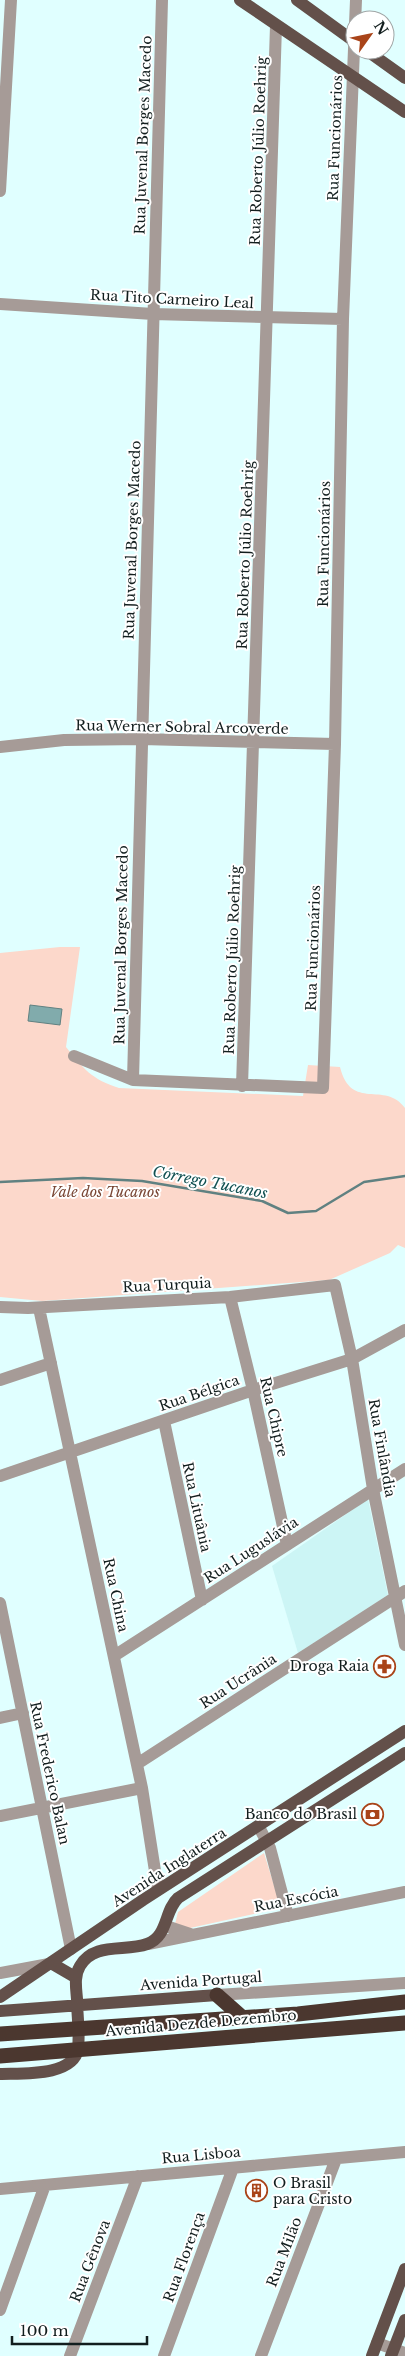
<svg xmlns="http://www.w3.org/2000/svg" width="405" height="2356" viewBox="0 0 405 2356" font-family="'Libre Baskerville',serif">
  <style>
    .built { fill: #ccf5f5 }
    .green { fill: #fcd8cb }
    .water { fill: #81abac; stroke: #608181 }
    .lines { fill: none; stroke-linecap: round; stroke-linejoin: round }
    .stream { stroke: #608181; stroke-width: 2.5 }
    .minor { stroke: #a69b97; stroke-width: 12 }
    .major { stroke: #63504a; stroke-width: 12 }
    .highway { stroke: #4b372f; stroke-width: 15 }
    .labels { text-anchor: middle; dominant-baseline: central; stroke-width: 4; stroke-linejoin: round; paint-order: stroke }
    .street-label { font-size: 14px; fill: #121e1e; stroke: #fff }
    .park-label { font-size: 14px; font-style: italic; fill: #7a4735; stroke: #fff }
    .poi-label { font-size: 14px; fill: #121e1e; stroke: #fff; text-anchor: end }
    .water-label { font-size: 15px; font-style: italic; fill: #125152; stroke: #fff }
  </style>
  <rect width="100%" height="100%" fill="#e0ffff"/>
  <!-- built -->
  <path class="built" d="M368,1499l20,96 -90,58 -26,-87z"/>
  <!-- green -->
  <path class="green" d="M60,947h20l-14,100c18,22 25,32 53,41l184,8 5,-31 32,2c11,45 45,13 65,41v140l-7,-3 -8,8 -61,27 -287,21 -42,-4v-344z
    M264,1853l17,55 -100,22 -6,-6 3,-12z"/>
  <!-- water -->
  <path class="water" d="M30,1005l32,4 -2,16 -32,-4z"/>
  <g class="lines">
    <!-- stream -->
    <path class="stream" d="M0,1182l83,-4 59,3 120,20 26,12 28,-2 48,-29 41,-6"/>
    <!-- minor -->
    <path class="minor" d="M0,191l11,-191
      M0,304l153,10 190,5
      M0,747l64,-7 78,-1 193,5
      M74,1056l59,24 190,8 12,-344 8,-425 13,-319
      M133,1080l29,-1080
      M242,1086l34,-1060
      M230,1297l23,93 34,155
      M0,1307l28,1 202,-11 105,-12 17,74 21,130 32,156
      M39,1308l103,480 16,102
      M0,1380l51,-17
      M164,1421l38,179
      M0,1476l253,-86 99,-31 53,-29
      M0,1603l71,346
      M114,1656l291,-187
      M0,1718l23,-5
      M137,1764l268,-173
      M0,1816l142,-28
      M259,1827l11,21 18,68
      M166,1926l27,9
      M148,1944l257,-52
      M0,1973l49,-9
      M217,1995l188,-12
      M0,2189l405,-37
      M0,2310l45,-125
      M377,2343l28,10
      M70,2356l68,-180
      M164,2356l69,-188
      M261,2356l75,-197"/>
    <!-- major -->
    <path class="major" d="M240,0l165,112
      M297,0l58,42
      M366,50l39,28
      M51,1963l24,14
      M0,1997l143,-97 262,-169
      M0,2011l217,-16
      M0,2074c21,-1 73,3 78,-25 2,-16 -1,-34 -1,-50 -1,-12 -3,-23 3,-33 14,-24 45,-14 67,-22 21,-7 17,-33 31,-46l227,-145
      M372,2356l33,-87
      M391,2356l14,-36"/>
    <!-- highway -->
    <path class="highway" d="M217,1995l26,23
      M0,2034l298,-20 107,-12
      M0,2056l405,-33"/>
  </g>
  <!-- icons -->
  <defs>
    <symbol id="pharmacy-ring" viewBox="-11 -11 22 22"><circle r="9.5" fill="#fff" stroke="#a94419" stroke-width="1.5"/><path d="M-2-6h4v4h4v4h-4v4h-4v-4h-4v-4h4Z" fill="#a94419"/></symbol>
    <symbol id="bank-ring" viewBox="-11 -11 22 22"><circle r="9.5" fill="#fff" stroke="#a94419" stroke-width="1.5"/><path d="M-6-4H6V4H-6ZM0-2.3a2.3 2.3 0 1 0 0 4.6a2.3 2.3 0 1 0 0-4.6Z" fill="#a94419"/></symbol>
    <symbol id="building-ring" viewBox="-11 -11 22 22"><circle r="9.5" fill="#fff" stroke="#a94419" stroke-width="1.5"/><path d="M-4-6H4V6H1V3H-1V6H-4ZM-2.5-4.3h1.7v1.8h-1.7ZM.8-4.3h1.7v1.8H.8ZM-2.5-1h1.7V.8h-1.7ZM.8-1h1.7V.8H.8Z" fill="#a94419"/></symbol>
  </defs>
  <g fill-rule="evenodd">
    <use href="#pharmacy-ring" x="372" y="1654" width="25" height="25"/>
    <use href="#bank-ring" x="360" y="1802" width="25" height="25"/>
    <use href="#building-ring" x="244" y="2178" width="25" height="25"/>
  </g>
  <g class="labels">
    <!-- street labels -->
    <g class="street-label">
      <text transform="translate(143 135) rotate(-88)">Rua Juvenal Borges Macedo</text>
      <text transform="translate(335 138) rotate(-88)">Rua Funcionários</text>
      <text transform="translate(258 151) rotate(-88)">Rua Roberto Júlio Roehrig</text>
      <text transform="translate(172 299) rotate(3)">Rua Tito Carneiro Leal</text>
      <text transform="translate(132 540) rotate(-88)">Rua Juvenal Borges Macedo</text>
      <text transform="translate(324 544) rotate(-89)">Rua Funcionários</text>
      <text transform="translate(245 555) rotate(-88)">Rua Roberto Júlio Roehrig</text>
      <text transform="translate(182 727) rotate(1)">Rua Werner Sobral Arcoverde</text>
      <text transform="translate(121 945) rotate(-89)">Rua Juvenal Borges Macedo</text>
      <text transform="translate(313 948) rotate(-88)">Rua Funcionários</text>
      <text transform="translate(232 960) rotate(-88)">Rua Roberto Júlio Roehrig</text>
      <text transform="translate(167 1285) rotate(-3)">Rua Turquia</text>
      <text transform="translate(199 1393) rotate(-19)">Rua Bélgica</text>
      <text transform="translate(274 1417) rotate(77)">Rua Chipre</text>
      <text transform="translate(382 1448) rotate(80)">Rua Finlândia</text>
      <text transform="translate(197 1507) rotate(78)">Rua Lituânia</text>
      <text transform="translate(251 1550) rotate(-33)">Rua Luguslávia</text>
      <text transform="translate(116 1595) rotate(78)">Rua China</text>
      <text transform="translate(238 1681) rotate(-33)">Rua Ucrânia</text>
      <text transform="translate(50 1773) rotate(78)">Rua Frederico Balan</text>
      <text transform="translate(169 1867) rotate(-33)">Avenida Inglaterra</text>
      <text transform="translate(296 1899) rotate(-11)">Rua Escócia</text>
      <text transform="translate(201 1981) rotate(-4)">Avenida Portugal</text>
      <text transform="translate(201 2023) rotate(-5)">Avenida Dez de Dezembro</text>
      <text transform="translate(201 2155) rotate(-5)">Rua Lisboa</text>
      <text transform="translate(284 2252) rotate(-69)">Rua Milão</text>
      <text transform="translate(184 2257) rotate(-70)">Rua Florença</text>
      <text transform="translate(90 2261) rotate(-69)">Rua Gênova</text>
    </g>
    <!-- park labels -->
    <g class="park-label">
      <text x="105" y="1192">Vale dos Tucanos</text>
    </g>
    <!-- poi labels -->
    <g class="poi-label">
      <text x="369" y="1666">Droga Raia</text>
      <text x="357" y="1814">Banco do Brasil</text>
      <text x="273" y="2183" text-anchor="start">O Brasil<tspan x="273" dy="16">para Cristo</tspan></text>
    </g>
    <!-- water labels -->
    <g class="water-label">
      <text transform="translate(210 1182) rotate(11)">Córrego Tucanos</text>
    </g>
  </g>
  <!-- north arrow -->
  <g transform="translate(370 35) rotate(57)"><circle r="24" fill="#ffffff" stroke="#a0a5a5"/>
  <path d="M0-4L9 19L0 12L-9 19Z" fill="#a94419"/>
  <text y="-8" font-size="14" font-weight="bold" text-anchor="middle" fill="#121e1e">N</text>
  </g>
  <!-- scale -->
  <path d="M12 2336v8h135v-8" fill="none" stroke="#121e1e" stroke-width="2.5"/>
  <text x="20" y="2336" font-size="15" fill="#121e1e" stroke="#ffffff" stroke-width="4" paint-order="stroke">100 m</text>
</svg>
